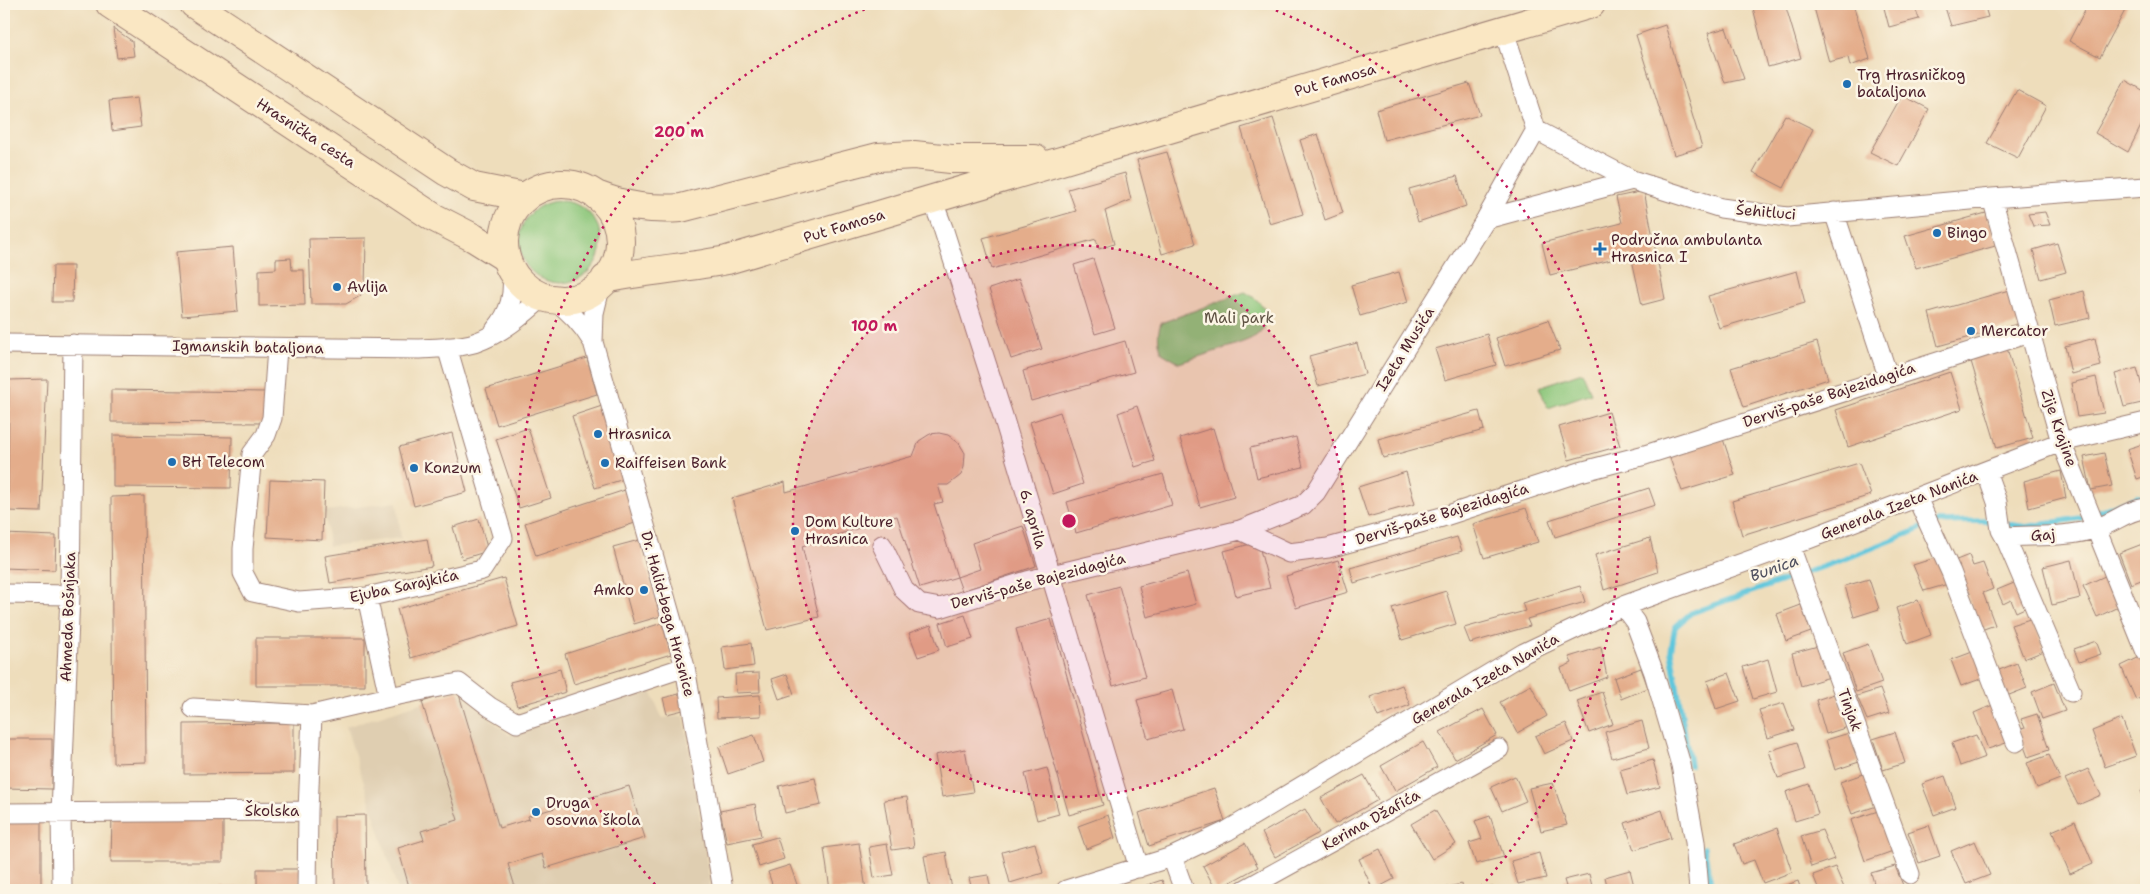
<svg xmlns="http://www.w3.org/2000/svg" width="2150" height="894" viewBox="0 0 2150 894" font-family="'Shantell Sans',sans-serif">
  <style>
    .built { fill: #dfceb1 }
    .green { fill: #8cc67a; stroke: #6b7252 }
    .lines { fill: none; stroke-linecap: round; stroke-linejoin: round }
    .stream { stroke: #5fc6dc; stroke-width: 5.5 }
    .building { fill: #e4ad8b }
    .street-casing { stroke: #9c7e73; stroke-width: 21 }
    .secondary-casing { stroke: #9c7e73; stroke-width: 30 }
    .street { stroke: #fff; stroke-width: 19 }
    .secondary { stroke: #fae7c3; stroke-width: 28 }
    .ring { fill: none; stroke: #c2185b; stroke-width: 2.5; stroke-dasharray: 2.5 5 }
    .poi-dot { fill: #1f6fb2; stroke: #fcf5e5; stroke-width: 2 }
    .labels { text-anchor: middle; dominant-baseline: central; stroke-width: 5; stroke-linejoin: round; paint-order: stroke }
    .poi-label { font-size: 15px; fill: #4a1f2b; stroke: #fcf5e5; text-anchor: start }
    .street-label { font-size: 15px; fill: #4a1f2b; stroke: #fcf5e5 }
    .park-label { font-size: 15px; fill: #5e5143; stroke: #fcf5e5 }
    .water-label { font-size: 16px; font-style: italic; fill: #505160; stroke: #fcf5e5 }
    .centre { fill: #c2185b; stroke: #fcf5e5; stroke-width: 2.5 }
    .ring-label { font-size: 15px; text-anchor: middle; font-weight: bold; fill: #c2185b; stroke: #fcf5e5; stroke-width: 5; stroke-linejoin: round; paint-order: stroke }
  </style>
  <rect width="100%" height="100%" fill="#fcf5e5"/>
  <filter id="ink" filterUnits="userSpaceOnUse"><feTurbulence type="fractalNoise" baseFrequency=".02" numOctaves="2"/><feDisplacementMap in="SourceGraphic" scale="10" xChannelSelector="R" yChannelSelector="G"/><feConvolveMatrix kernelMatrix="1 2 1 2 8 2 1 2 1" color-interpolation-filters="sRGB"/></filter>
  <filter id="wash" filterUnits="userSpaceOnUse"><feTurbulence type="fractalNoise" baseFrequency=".0096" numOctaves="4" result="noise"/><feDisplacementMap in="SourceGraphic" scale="20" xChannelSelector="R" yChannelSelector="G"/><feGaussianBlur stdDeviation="1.12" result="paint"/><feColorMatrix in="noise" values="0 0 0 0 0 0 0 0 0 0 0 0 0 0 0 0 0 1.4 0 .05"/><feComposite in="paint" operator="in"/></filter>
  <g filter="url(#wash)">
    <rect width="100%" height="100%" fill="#edb"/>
    <!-- built -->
    <path class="built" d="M397,502l4,36 -72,8 -4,-35z
      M458,691l51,44 142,-44 11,27 22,-2 27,174h-313l-52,-163z"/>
    <!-- green -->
    <path class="green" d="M519 242a41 41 0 1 1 82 0a41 41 0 1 1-82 0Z
      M1245,292c18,10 32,25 12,43 -7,7 -64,23 -78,28l-17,-10c-4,-11 -5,-19 -1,-30z
      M1582,372l9,21 -43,15 -9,-21z"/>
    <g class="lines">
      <!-- stream -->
      <path class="stream" d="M1690,765l-19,-114 4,-24 16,-14 154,-54 92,-37 50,-1 39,6 55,-9 56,-21 9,1
        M1704,848l8,42"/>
    </g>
    <g id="blocks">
      <!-- building -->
      <path class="building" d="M1752,4h33l16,54 -33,9z
        M1813,4h40l17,55 -20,7 -2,-9 -19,5z
        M1883,4h31l5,15 -30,8z
        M1944,4h40l4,13 -37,9z
        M2088,4h37l3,1 -28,52 -31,-16z
        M1665,25l37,122 -28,8 -38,-120z
        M113,28l19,13 2,15 -17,2z
        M1726,28l18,51 -19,4 -17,-50z
        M2125,80l21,12v24l-18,36 -33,-19z
        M1469,83l11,32 -96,25 -8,-30z
        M2017,90l29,16 -28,52 -31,-15z
        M1902,95l27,14 -31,57 -28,-14z
        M137,98l4,29 -29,4 -3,-30z
        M1785,115l28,14 -29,59 -31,-16z
        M1273,118l30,96 -33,10 -29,-96z
        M1318,134l25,79 -18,7 -25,-80z
        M1167,152l28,92 -33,10 -25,-94z
        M1125,173l6,27 -26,11 9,33 -15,5 -3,-10 -104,30 -9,-31 93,-27 -8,-22z
        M1457,176l9,30 -48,16 -9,-33z
        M1644,191l21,108 -23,6 -11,-50 -81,20 -8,-32 80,-20 -6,-26z
        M2045,212l5,13 -17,1 -5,-12z
        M1986,213l13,32 -83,23 -11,-32z
        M366,238l-1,51 -5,7 -14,8h-35l-2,-65z
        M2057,243l9,29 -25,7 -8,-29z
        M233,247l5,64 -56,5 -6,-64z
        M291,258l1,12h12l1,35 -46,1v-36l17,-1v-10z
        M1093,259l22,69 -20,6 -21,-69z
        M53,266h20l-1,36h-20z
        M1797,271l8,32 -86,25 -11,-32z
        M1399,272l9,30 -48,14 -9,-31z
        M1019,279l23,70 -31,10 -22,-70z
        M2009,290l12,33 -83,23 -9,-33z
        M2084,291l6,27 -35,8 -6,-26z
        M1548,320l12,30 -55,16 -9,-28z
        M1487,334l9,31 -51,15 -10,-31z
        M2095,338l6,28 -30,8 -6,-28z
        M1125,341l9,31 -103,29 -8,-30z
        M1817,342l11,37 -84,28 -13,-39z
        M1357,343l8,31 -47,12 -9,-30z
        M2007,348l26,90 -36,10 -27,-90z
        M587,358l10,36 -100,31 -11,-36z
        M2137,368l9,34 -22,5 -9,-33z
        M1950,372l12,37 -114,38 -12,-37z
        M2096,377l8,36 -27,4 -6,-34z
        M47,379l-6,133 -33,-1 1,-131z
        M111,390l156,2 -1,31 -155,-1z
        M602,406l22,73 -29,9 -23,-72z
        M1137,406l18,55 -20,6 -17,-54z
        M1479,411l5,19 -101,28 -5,-19z
        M1060,412l23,72 -30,10 -23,-72z
        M1609,412l11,34 -51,14 -10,-33z
        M528,428l23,70 -32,10 -23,-69z
        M1213,428l21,69 -34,10 -20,-69z
        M452,433l15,59 -53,14 -15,-59z
        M939,433l9,2 11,8 6,10 -1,14 -3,8 -13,10h-10l5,17 -9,2 23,73 23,-8 -8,-26 51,-17 13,40 -74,25 -5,-14 -37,11 -23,-72 -95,30 17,71 -52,13 -35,-132 53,-16 1,10 127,-36 6,-15 11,-7z
        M113,435l119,2 -1,51 -118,-1z
        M1296,437l7,30 -46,11 -7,-30z
        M1723,439l12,36 -53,16 -13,-35z
        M2146,443v33l-9,3 -10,-30z
        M2104,453l8,33 -21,4 -7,-33z
        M1859,463l12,32 -129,40 -10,-34z
        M2061,471l5,27 -37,10 -5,-27z
        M1406,472l9,32 -47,13 -10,-30z
        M1163,474l9,31 -96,28 -9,-31z
        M270,480l54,2 -2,58 -55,-3z
        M1649,488l6,17 -100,32 -6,-17z
        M625,490l10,33 -99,33 -11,-33z
        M144,496l2,266 -33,1 -2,-266z
        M1526,508l12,34 -54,16 -11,-34z
        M479,519l9,32 -26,8 -9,-32z
        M4,534l52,2 -1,34 -51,-2z
        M1457,537l5,14 -108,32 -4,-15z
        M1650,538l8,34 -54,18 -9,-35z
        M427,539l5,27 -102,17 -5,-27z
        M639,540l22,76 -27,8 -21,-77z
        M1258,542l12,46 -34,8 -12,-45z
        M2145,543l1,35 -15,6 -12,-31z
        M1969,555l4,11 10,-3 10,26 -10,4 12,32 -14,5 -27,-69z
        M1938,557l10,27 -24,7 -11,-26z
        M1338,560l10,32 -52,16 -10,-32z
        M2071,560l9,38 -28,7 -9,-38z
        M1187,573l9,31 -49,13 -8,-31z
        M2105,576l13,31 -21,10 -14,-31z
        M504,578l14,48 -107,32 -14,-49z
        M1869,579l10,30 -25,8 -9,-31z
        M2019,581l10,25 -13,6 -5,-12 -8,4 -6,-14z
        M1119,586l26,91 -32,9 -25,-91z
        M1580,586l5,16 -58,17 3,7 -60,17 -6,-15 61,-17 -3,-8z
        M1446,591l10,33 -54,16 -10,-32z
        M1918,600l13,35 -24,9 -11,-36z
        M1801,605l10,27 -25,9 -9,-27z
        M965,615l8,24 -26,8 -7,-24z
        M2033,618l11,33 -20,8 -13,-34z
        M1051,619l52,186 -34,10 -53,-186z
        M662,623l9,31 -97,30 -9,-30z
        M931,625l8,25 -21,7 -9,-24z
        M256,638h109v48h-109z
        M2096,641l5,13 -22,8 -5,-13z
        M751,643l3,23 -29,4 -3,-23z
        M1868,644l14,39 -26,9 -13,-39z
        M1822,645l11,31 -32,10 -9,-33z
        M1601,647l6,30 -38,14 -8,-23 11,-5 -3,-6z
        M1975,651l11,26 -25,9 -10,-26z
        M2144,655l2,4v36l-10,5 -15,-34z
        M1768,659l9,33 -24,7 -10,-32z
        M2017,663l10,25 -23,9 -10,-25z
        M1641,668l7,20 -27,11 -7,-21z
        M560,669l6,23 -49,14 -7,-24z
        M759,673l1,19 -24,1 -1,-19z
        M1729,673l11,28 -24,8 -9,-28z
        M787,674l7,20 -15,5 -7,-20z
        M2054,683l11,28 -23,8 -10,-27z
        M1402,685l8,20 -32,12 -8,-20z
        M1531,685l16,31 -30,17 -17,-31z
        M1880,689l9,24 -22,7 -10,-24z
        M1172,690l11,39 -35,10 -11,-39z
        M458,691l41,137 30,-9 -1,-3 101,-30 16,52 -99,30 -4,-14 -34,10 8,26h-106l-12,-42 26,-8 -3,-9 37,-11 -36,-118z
        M1602,692l11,32 -24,9 -12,-32z
        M683,693l4,16 -20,5 -4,-16z
        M1837,693l11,34 -22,7 -10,-34z
        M760,695l1,21 -44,2 -1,-20z
        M1784,703l10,27 -26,8 -9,-28z
        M1995,704l14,38 -21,7 -14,-36z
        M1483,709l14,26 -42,24 -15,-27z
        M2037,714l12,36 -21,7 -10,-27 7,-2 -4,-9z
        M2122,719l14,37 -31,11 -13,-36z
        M1642,721l7,27 -37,10 -7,-26z
        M294,723v50l-110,1v-50z
        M1566,723l7,18 -29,13 -9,-18z
        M1895,732l10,31 -22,7 -10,-31z
        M1849,733l10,29 -24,8 -9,-30z
        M754,735l9,27 -35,12 -9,-27z
        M1976,735l9,22 -25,9 -8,-23z
        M4,739h48v50l-48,-1z
        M1423,742l14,25 -42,24 -14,-25z
        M1797,742l8,28 -27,8 -9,-27z
        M965,749l8,43 -31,5 -7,-42z
        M2049,755l11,24 -23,9 -10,-25z
        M1653,760l7,27 -33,8 -7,-26z
        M1047,768l12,46 -22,6 -12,-46z
        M2088,769l13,26 -23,10 -13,-26z
        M1863,774l14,32 -25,8 -12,-32z
        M1364,775l14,25 -43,24 -14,-26z
        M1515,776l11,25 -24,10 -11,-24z
        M1945,776l11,31 -22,8 -12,-31z
        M815,778l6,27 -36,8 -6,-27z
        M1553,783l14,42 -26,6 -12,-43z
        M1809,784l9,30 -23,7 -9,-29z
        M1214,788l11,33 -76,25 -10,-33z
        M2146,789v14l-5,-12z
        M907,797l7,50 -22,3 -8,-50z
        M755,804l6,32 -34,7 -7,-32z
        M1305,809l14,24 -44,24 -13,-24z
        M1435,810l21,34 -24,15 -21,-35z
        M1662,810l9,28 -37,12 -9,-27z
        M1878,811l15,40 -28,10 -14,-41z
        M112,814h111v48h-112z
        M365,815l1,75h-31l-1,-74z
        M1108,815l7,23 -29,11 -8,-23z
        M1490,816l14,41 -28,7 -7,-21 13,-4 -7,-18z
        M7,818h34v72h-35z
        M2075,821l18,43 -23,10 -18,-43z
        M1929,825l11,31 -21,7 -11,-31z
        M1777,828l15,44 -29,11 -9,-23 -12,4 -8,-20z
        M1822,830l12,29 -23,8 -10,-31z
        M777,837l7,22 -25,8 -7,-23z
        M1975,841l15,34 -24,9 -15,-33z
        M859,843l7,47h-36l-6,-42z
        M1035,843l8,30 -33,10 -8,-31z
        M1245,843l13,24 -42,23 -13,-24z
        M887,844l6,31 -19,3 -5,-31z
        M1380,849l14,30 -21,11 -14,-31z
        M946,852l6,38h-22l-6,-34z
        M1539,853l7,25 -28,6 -7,-23z
        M790,865l9,25h-25l-6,-18z
        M1895,866l10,24h-29l-5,-17z
        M1835,867l10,23h-26l-6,-15z
        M257,869h43v21h-80v-3h37z
        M1630,870l5,20h-27l-3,-13z
        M1589,874l4,16h-26l-3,-10z
        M988,875l3,15h-19l-3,-12z
        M1162,880l4,10h-28v-2z
        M1798,881l3,9h-28z
        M1462,884l1,6h-24v-1z
        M769,886l1,4h-22v-1z
        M1493,887l1,3h-14l-1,-1z"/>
    </g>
  </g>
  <g filter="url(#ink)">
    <use href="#blocks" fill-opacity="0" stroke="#9c7e73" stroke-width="1"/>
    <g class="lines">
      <defs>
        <path id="street" d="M1504,31l32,99 96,50 89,28 66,9 205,-19 154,-11
          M1992,198l69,244 85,210
          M932,199l11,29 60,188 136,452
          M1834,212l54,164
          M1486,219l146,-39
          M601,284l-7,29 -1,29 92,325 38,223
          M553,299c17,12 29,25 40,43
          M495,330c16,-18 19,-36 17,-59
          M4,344l416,5c17,-1 37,-1 54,-6 27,-9 49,-28 70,-47
          M277,348l-5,70 -6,17 -14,19 -9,95v24l10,19 46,10 68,-5 115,-27 21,-32 -56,-191
          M1986,471l11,31 4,28 4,7c29,-2 63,1 92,-9 19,-6 28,-17 49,-20
          M1917,498l34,74 65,170
          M1240,530l63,-25 13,-13 170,-273 50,-89
          M2005,537l66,155
          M882,545l22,45 15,14 21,4 87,-27 213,-51 49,23 39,-5 114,-31 138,-45 65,-17 384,-122
          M1790,546l120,328
          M4,594l66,1
          M1623,606l12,16 19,51 27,92 14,77 4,48
          M389,697l70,-14 31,24 27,16 168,-56
          M193,708l119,7
          M4,813l304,-2 4,-96 77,-18 -22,-100
          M1172,857l12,33
          M62,890l-1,-78 9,-217 3,-251
          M307,890l1,-79
          M1066,890l106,-33 55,-26 297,-178 99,-47 167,-60 271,-104 85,-20
          M1244,890l255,-141"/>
        <path id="secondary" d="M110,4l323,213 41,21 32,20
          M194,4l253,168 27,15 51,10
          M504 242a58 58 0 1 1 116 0a58 58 0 1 1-116 0Z
          M599,196c28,11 52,14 82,12l197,-51 36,-2 37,4h84
          M605,279c41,-9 81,-11 122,-19l864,-256"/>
      </defs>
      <!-- street casing -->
      <use href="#street" class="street-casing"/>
      <!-- secondary casing -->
      <use href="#secondary" class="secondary-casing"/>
      <!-- street -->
      <use href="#street" class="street"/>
      <!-- secondary -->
      <use href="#secondary" class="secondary"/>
    </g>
  </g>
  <!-- distance rings -->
  <circle cx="1069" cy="521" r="276" fill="#c2185b" fill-opacity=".12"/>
  <g class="ring">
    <circle cx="1069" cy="521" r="276"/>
    <path d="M660 890A551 551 0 0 1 876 5M1262 5A551 551 0 0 1 1478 890"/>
  </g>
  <!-- markers -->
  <g class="poi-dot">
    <circle cx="1847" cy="84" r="5"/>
    <circle cx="1937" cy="233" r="5"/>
    <path d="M1597.5 241.5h5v5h5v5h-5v5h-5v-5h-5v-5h5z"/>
    <circle cx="337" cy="287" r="5"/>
    <circle cx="1971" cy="331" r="5"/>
    <circle cx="598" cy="434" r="5"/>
    <circle cx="172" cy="462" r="5"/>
    <circle cx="605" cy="463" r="5"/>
    <circle cx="414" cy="468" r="5"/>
    <circle cx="795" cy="531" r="5"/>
    <circle cx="644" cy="590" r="5"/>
    <circle cx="536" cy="812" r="5"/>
  </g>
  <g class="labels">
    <!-- poi labels -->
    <g class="poi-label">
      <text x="1857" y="75">Trg Hrasničkog<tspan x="1857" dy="17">bataljona</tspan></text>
      <text x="1947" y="233">Bingo</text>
      <text x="1611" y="240">Područna ambulanta<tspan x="1611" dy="17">Hrasnica I</tspan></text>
      <text x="347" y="287">Avlija</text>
      <text x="1981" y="331">Mercator</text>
      <text x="608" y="434">Hrasnica</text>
      <text x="182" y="462">BH Telecom</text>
      <text x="615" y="463">Raiffeisen Bank</text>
      <text x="424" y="468">Konzum</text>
      <text x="805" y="522">Dom Kulture<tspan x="805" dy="17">Hrasnica</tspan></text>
      <text x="634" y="590" text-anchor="end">Amko</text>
      <text x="546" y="803">Druga<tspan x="546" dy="17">osovna škola</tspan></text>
    </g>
    <!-- street labels -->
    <g class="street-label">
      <text transform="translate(1335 80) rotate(-16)">Put Famosa</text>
      <text transform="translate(306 133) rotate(33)">Hrasnička cesta</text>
      <text transform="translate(1766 212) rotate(5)">Šehitluci</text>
      <text transform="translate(844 226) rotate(-17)">Put Famosa</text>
      <text transform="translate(248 347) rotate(1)">Igmanskih bataljona</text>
      <text transform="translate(1405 349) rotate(-58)">Izeta Musića</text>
      <text transform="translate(1829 395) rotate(-18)">Derviš-paše Bajezidagića</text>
      <text transform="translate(2059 428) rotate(71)">Zije Krajine</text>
      <text transform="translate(1899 505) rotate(-21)">Generala Izeta Nanića</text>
      <text transform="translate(1442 514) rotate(-17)">Derviš-paše Bajezidagića</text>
      <text transform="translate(1033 519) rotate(74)">6. aprila</text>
      <text transform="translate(2043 535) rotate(-3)">Gaj</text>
      <text transform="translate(1038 581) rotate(-15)">Derviš-paše Bajezidagića</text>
      <text transform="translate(404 586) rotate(-12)">Ejuba Sarajkića</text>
      <text transform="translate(668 614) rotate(75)">Dr. Halid-bega Hrasnice</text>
      <text transform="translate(68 617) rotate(-88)">Ahmeda Bošnjaka</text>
      <text transform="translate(1485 679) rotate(-30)">Generala Izeta Nanića</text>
      <text transform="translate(1850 710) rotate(70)">Tinjak</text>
      <text x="272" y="811">Školska</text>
      <text transform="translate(1371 820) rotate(-29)">Kerima Džafića</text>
    </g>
    <!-- park labels -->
    <g class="park-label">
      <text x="1239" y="318">Mali park</text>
    </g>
    <!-- water labels -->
    <g class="water-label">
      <text transform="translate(1774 568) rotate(-20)">Bunica</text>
    </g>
  </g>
  <circle cx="1069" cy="521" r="8" class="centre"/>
  <g class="ring-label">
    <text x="679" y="137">200 m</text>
    <text x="874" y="331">100 m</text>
  </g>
  <!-- margin -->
  <rect width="2150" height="894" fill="none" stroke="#fcf5e5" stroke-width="20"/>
</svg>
